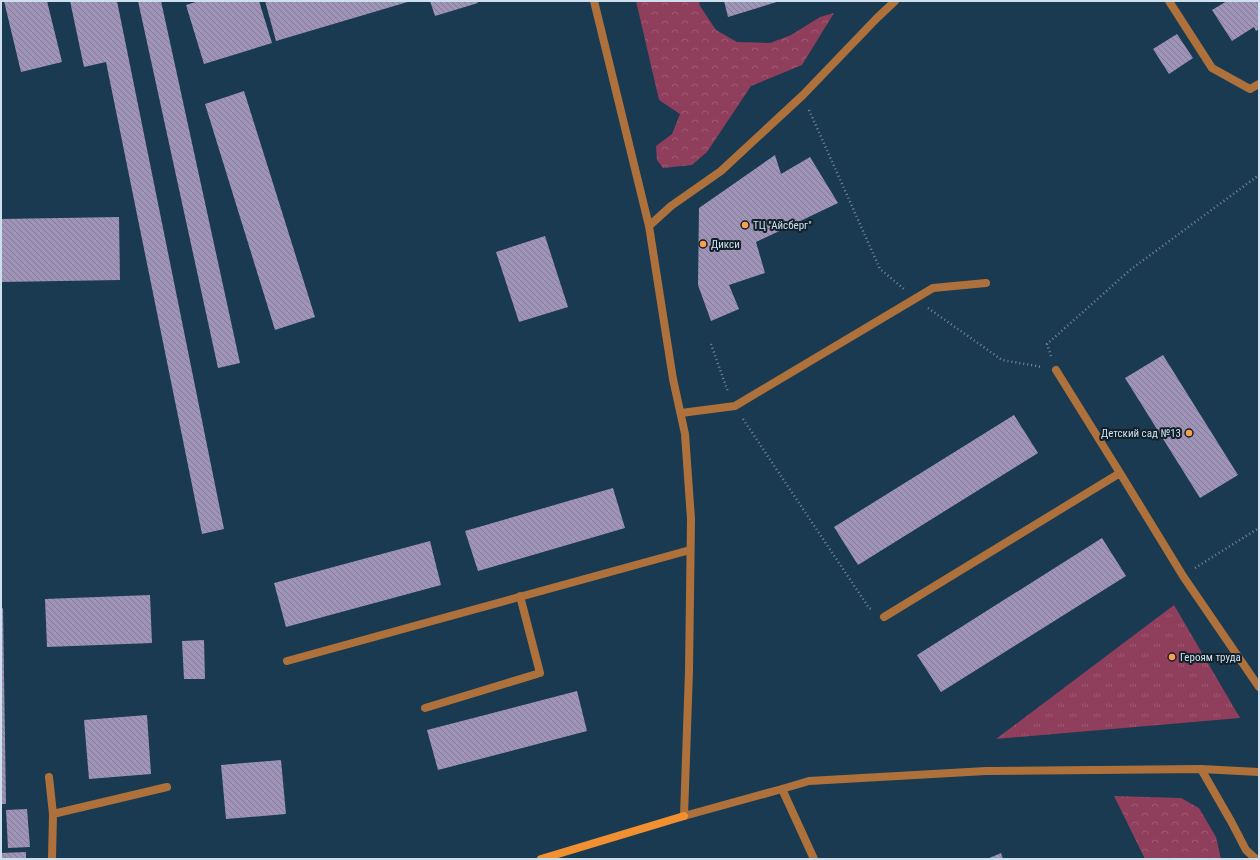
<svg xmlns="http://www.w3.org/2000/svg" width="1260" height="860" viewBox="0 0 1260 860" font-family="'Roboto Condensed',sans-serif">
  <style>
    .grass { fill: url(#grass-tufts) }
    .forest { fill: url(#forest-crowns) }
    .building { fill: url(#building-back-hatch) }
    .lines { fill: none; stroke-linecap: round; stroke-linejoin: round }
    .path { stroke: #718b9d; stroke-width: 2.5; stroke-dasharray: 1 3; stroke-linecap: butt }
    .lane { stroke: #ae713c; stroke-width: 8 }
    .street { stroke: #ae713c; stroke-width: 8 }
    .secondary { stroke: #f19030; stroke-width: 8 }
    .poi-dot { fill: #fa9f4e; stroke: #122029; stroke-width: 1.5 }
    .labels { text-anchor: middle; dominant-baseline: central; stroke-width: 4; stroke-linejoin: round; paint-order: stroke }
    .poi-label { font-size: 11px; fill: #cee0ee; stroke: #122029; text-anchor: start }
  </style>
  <defs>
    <pattern id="grass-tufts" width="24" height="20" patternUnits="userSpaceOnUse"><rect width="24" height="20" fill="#8f3e5b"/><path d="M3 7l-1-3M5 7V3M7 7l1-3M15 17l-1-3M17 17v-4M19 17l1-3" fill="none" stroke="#9e5a73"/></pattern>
    <pattern id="forest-crowns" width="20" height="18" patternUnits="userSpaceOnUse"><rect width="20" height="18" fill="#8f3e5b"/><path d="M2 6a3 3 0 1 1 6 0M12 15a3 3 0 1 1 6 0" fill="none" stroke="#9e5a73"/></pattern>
    <pattern id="building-back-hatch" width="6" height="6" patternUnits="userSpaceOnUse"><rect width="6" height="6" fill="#9f93b7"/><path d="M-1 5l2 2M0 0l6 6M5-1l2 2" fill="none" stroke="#827b95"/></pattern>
  </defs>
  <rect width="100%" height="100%" fill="#193a50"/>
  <!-- grass -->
  <path class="grass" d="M1174,605l66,113 -244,21z"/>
  <!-- forest -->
  <path class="forest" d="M636,1h63l1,5 16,24 21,12 33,1 21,-8 29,-18 14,-4 -32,52 -51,21 -44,66 -15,13 -29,3 -6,-8 -1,-14 16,-12 8,-20 -21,-14z
    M1114,796l67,2 18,10 17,29 5,22h-76z"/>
  <!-- building -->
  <path class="building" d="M4,1h43l15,61 -41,10z
    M70,1h47l107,528 -22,5 -96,-472 -22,5z
    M138,1h23l79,362 -22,5z
    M199,1h60l13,42 -68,21 -18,-59z
    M265,1h146l-135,40z
    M430,1h47l1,2 -43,13z
    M724,1h56l-52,16z
    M1227,1h32v28l-3,2 -2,-4 -22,14 -20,-31z
    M1177,34l16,24 -24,16 -16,-25z
    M244,91l71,226 -40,13 -70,-226z
    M775,155l6,19 29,-17 28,46 -82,39 9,31 -36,12 10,24 -28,12 -13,-36 1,-77z
    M119,217l1,63 -119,2v-63z
    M545,236l23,71 -49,15 -23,-70z
    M1163,355l75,120 -38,23 -75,-120z
    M1014,415l24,38 -180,112 -24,-38z
    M613,488l12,40 -147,43 -13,-40z
    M1102,538l24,38 -185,116 -24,-37z
    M430,541l11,44 -155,42 -12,-44z
    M150,595l2,48 -105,4 -2,-48z
    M1,608h2l3,196h-5z
    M204,640l1,39h-21l-2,-38z
    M577,691l10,40 -149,39 -11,-40z
    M147,715l4,59 -62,5 -5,-59z
    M281,760l5,54 -60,5 -5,-54z
    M27,809l3,38 -22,1 -2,-38z
    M26,852v7h-25v-6z
    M1001,853l2,6h-16z"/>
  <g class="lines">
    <!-- path -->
    <path class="path" d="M809,110l71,159 24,20
      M928,308l74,52 40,7
      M711,344l17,48
      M1051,356l-4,-12 83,-74 129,-95
      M743,419l126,189 4,2
      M1195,568l64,-40"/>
    <!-- lane -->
    <path class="lane" d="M1169,1l43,67 38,21 9,-5
      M1056,370l64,103
      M681,413l54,-7 198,-118 53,-5
      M884,617l236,-144 63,103 76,111
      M1201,769l31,54 14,27 10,9"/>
    <!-- street -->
    <path class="street" d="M594,1l55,225 24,153 12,55 6,85 -2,152 -5,145 98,-27 27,-8 177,-10 215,-2 58,3
      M649,226l22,-20 50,-35 82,-76 74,-77 18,-17
      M287,661l403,-111
      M425,708l115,-35 -20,-77
      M49,777l4,37 -1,45
      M782,789l32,70
      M53,814l114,-27"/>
    <!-- secondary -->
    <path class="secondary" d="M541,859l143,-43"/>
  </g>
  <!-- markers -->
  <g class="poi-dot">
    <circle cx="745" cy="225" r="4"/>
    <circle cx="703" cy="244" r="4"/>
    <circle cx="1189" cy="433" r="4"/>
    <circle cx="1172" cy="657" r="4"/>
  </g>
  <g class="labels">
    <!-- poi labels -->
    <g class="poi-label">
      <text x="753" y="225">ТЦ "Айсберг"</text>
      <text x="711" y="244">Дикси</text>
      <text x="1181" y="433" text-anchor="end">Детский сад №13</text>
      <text x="1180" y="657">Героям труда</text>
    </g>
  </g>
  <!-- border -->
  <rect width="1260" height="860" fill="none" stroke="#cee0ee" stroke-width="4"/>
</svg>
